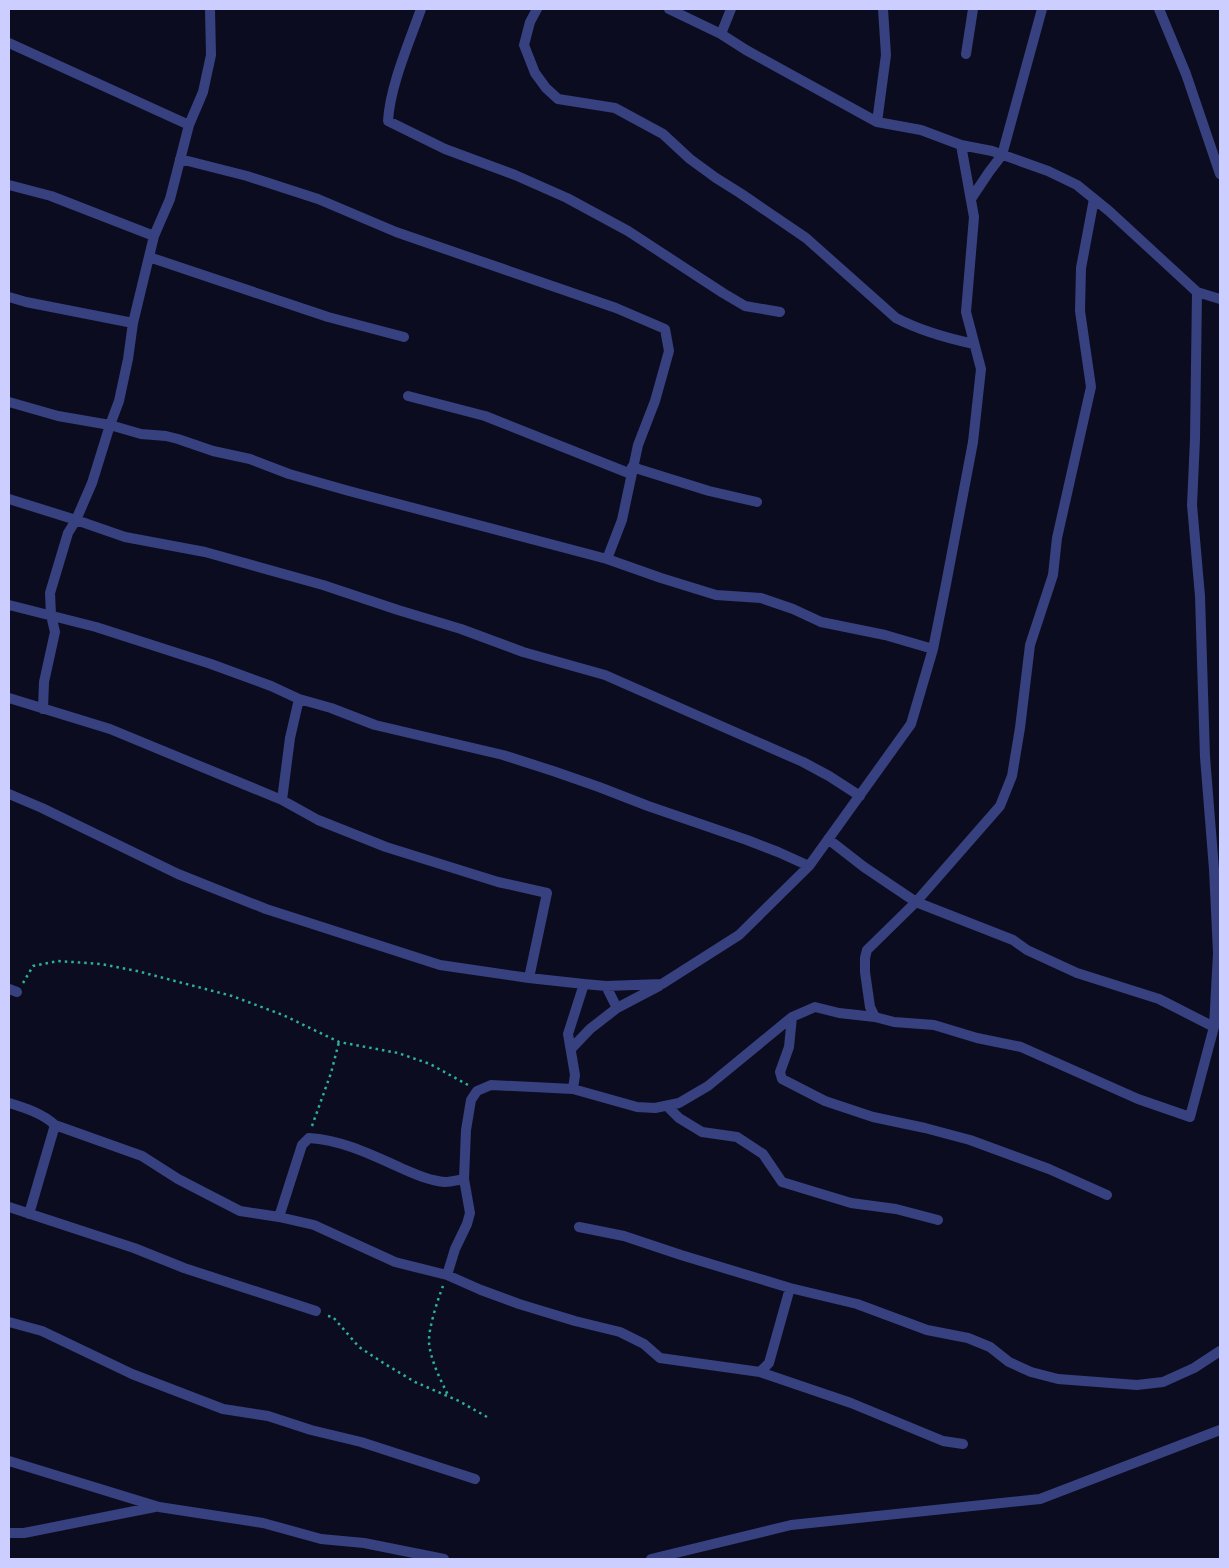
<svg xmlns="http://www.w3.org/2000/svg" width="1229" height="1568" viewBox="0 0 1229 1568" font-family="'Space Grotesk',sans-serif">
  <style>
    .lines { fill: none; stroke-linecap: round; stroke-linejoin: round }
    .path { stroke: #2cb293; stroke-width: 2.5; stroke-dasharray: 2.5 4; stroke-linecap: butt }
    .minor { stroke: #37417f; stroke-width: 10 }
  </style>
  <rect width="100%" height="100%" fill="#0c0c20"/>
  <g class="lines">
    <!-- path -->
    <path class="path" d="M23,983l10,-17 25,-5 43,3 36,7 95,25 51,19 56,27 59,11 32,11 38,21
      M312,1126l19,-53 8,-31
      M443,1286c-5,13 -15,43 -14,57 2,18 11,36 19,52
      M328,1316l5,1 26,30 26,17 30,18 44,19 28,16"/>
    <!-- minor -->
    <path class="minor" d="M421,9c-12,34 -31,77 -33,112l57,28 70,26 52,23 61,33 95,62 22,13 35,6
      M537,9l-7,13 -6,23 11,28 11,15 12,11 57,9 48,26 27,25 26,19 24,15 66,45 90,80c25,13 50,20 78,26
      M669,9l52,25 25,16 131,72 44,8 40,15 31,6 56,20 29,14 32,26 88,81 23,7
      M1159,9l27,65 34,100
      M721,34l10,-25
      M9,43l180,82
      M966,54l7,-45
      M877,122l9,-67 -3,-46
      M180,159l67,17 71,23 78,33 220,76 49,21 4,22 -14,50 -17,44 -16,75 -15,39
      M9,185l42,11 103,40
      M971,199l18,-27 13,-17 40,-146
      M149,257l179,60 76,20
      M9,297l17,5 107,21
      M408,396l77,20 146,58
      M9,402l49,14 52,9 31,9 25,2 12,3 35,12 37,8 39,15 60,17 258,68 54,19 55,17 45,3 32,11 28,13 64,13 48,14
      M632,467l77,24 48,11
      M9,499l67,21 49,17 80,15 118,33 75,25 63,19 62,23 82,23 198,87 26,14 31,20
      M9,605l87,22 115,37 60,22 28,13 32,9 44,17 128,30 50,16 46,16 49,19 99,34 31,12 31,14
      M9,698l101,31 172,71 36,20 68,27 112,35 49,11 -18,85
      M43,709l1,-27 11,-50 -4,-17 -1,-22 18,-60 8,-13 16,-37 18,-58 9,-24 9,-42 5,-36 21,-87 16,-37 19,-74 14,-33 8,-37 -1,-46
      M9,794l33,14 136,66 88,35 174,56 89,13 55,6
      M282,800l8,-62 9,-39
      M828,839l36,28 52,35 97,38 14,10 50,23 82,26 55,28
      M606,986l11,22
      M9,989l8,3
      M792,1017l-3,30 -9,25 2,7 43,22 48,16 52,11 45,12 79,29 58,26
      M875,1017l-5,-10 -5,-35v-14l2,-8 49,-48 84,-96 12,-30 8,-48 10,-83 23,-70 4,-37 34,-151 -11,-76 1,-43 13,-69
      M571,1049l19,-20 27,-21 42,-22
      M573,1089l2,-14 -7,-41 16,-50 22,2 56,-2 77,-49 70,-69 102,-142 22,-75 13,-65 27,-142 8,-73 -15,-57 8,-95 -13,-72
      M9,1103c16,5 33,10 46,22l87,31 36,23 62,32 39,6 35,8 81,37 52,13 34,15 38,14 56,17 45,11 24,12 16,14 100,14 91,31 92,38 20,3
      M667,1106l12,12 23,14 35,5 26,17 19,28 69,21 45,6 42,11
      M9,1207l125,41 50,20 132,43
      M29,1214l26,-89
      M279,1217l23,-72 7,-7c33,2 63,17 92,30 14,6 29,13 44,14 6,0 13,-2 19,-3
      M579,1227l45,9 57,19 109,33 67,16 70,26 41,8 22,9 19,15 22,10 27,7 79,6 26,-3 31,-14 26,-17
      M447,1275l8,-26 12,-25 3,-11 -6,-34 2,-49 5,-30 6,-9 14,-6 82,4 64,18 18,1 24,-5 29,-17 84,-69 23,-10 24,6 36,4 19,5 40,3 43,13 44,9 117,52 52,18 24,-90 4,-74 -4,-84 -9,-112 -5,-161 -8,-91 3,-66 2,-147
      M9,1322l33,9 90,43 91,35 45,7 43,14 50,12 114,37
      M760,1372l9,-9 21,-75
      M9,1461l150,46 104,16 58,16 43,4 80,16
      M9,1533h15l131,-26
      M651,1559l140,-34 249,-26 180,-69"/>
  </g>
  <!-- border -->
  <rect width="1229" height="1568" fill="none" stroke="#cbceff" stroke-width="20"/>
</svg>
